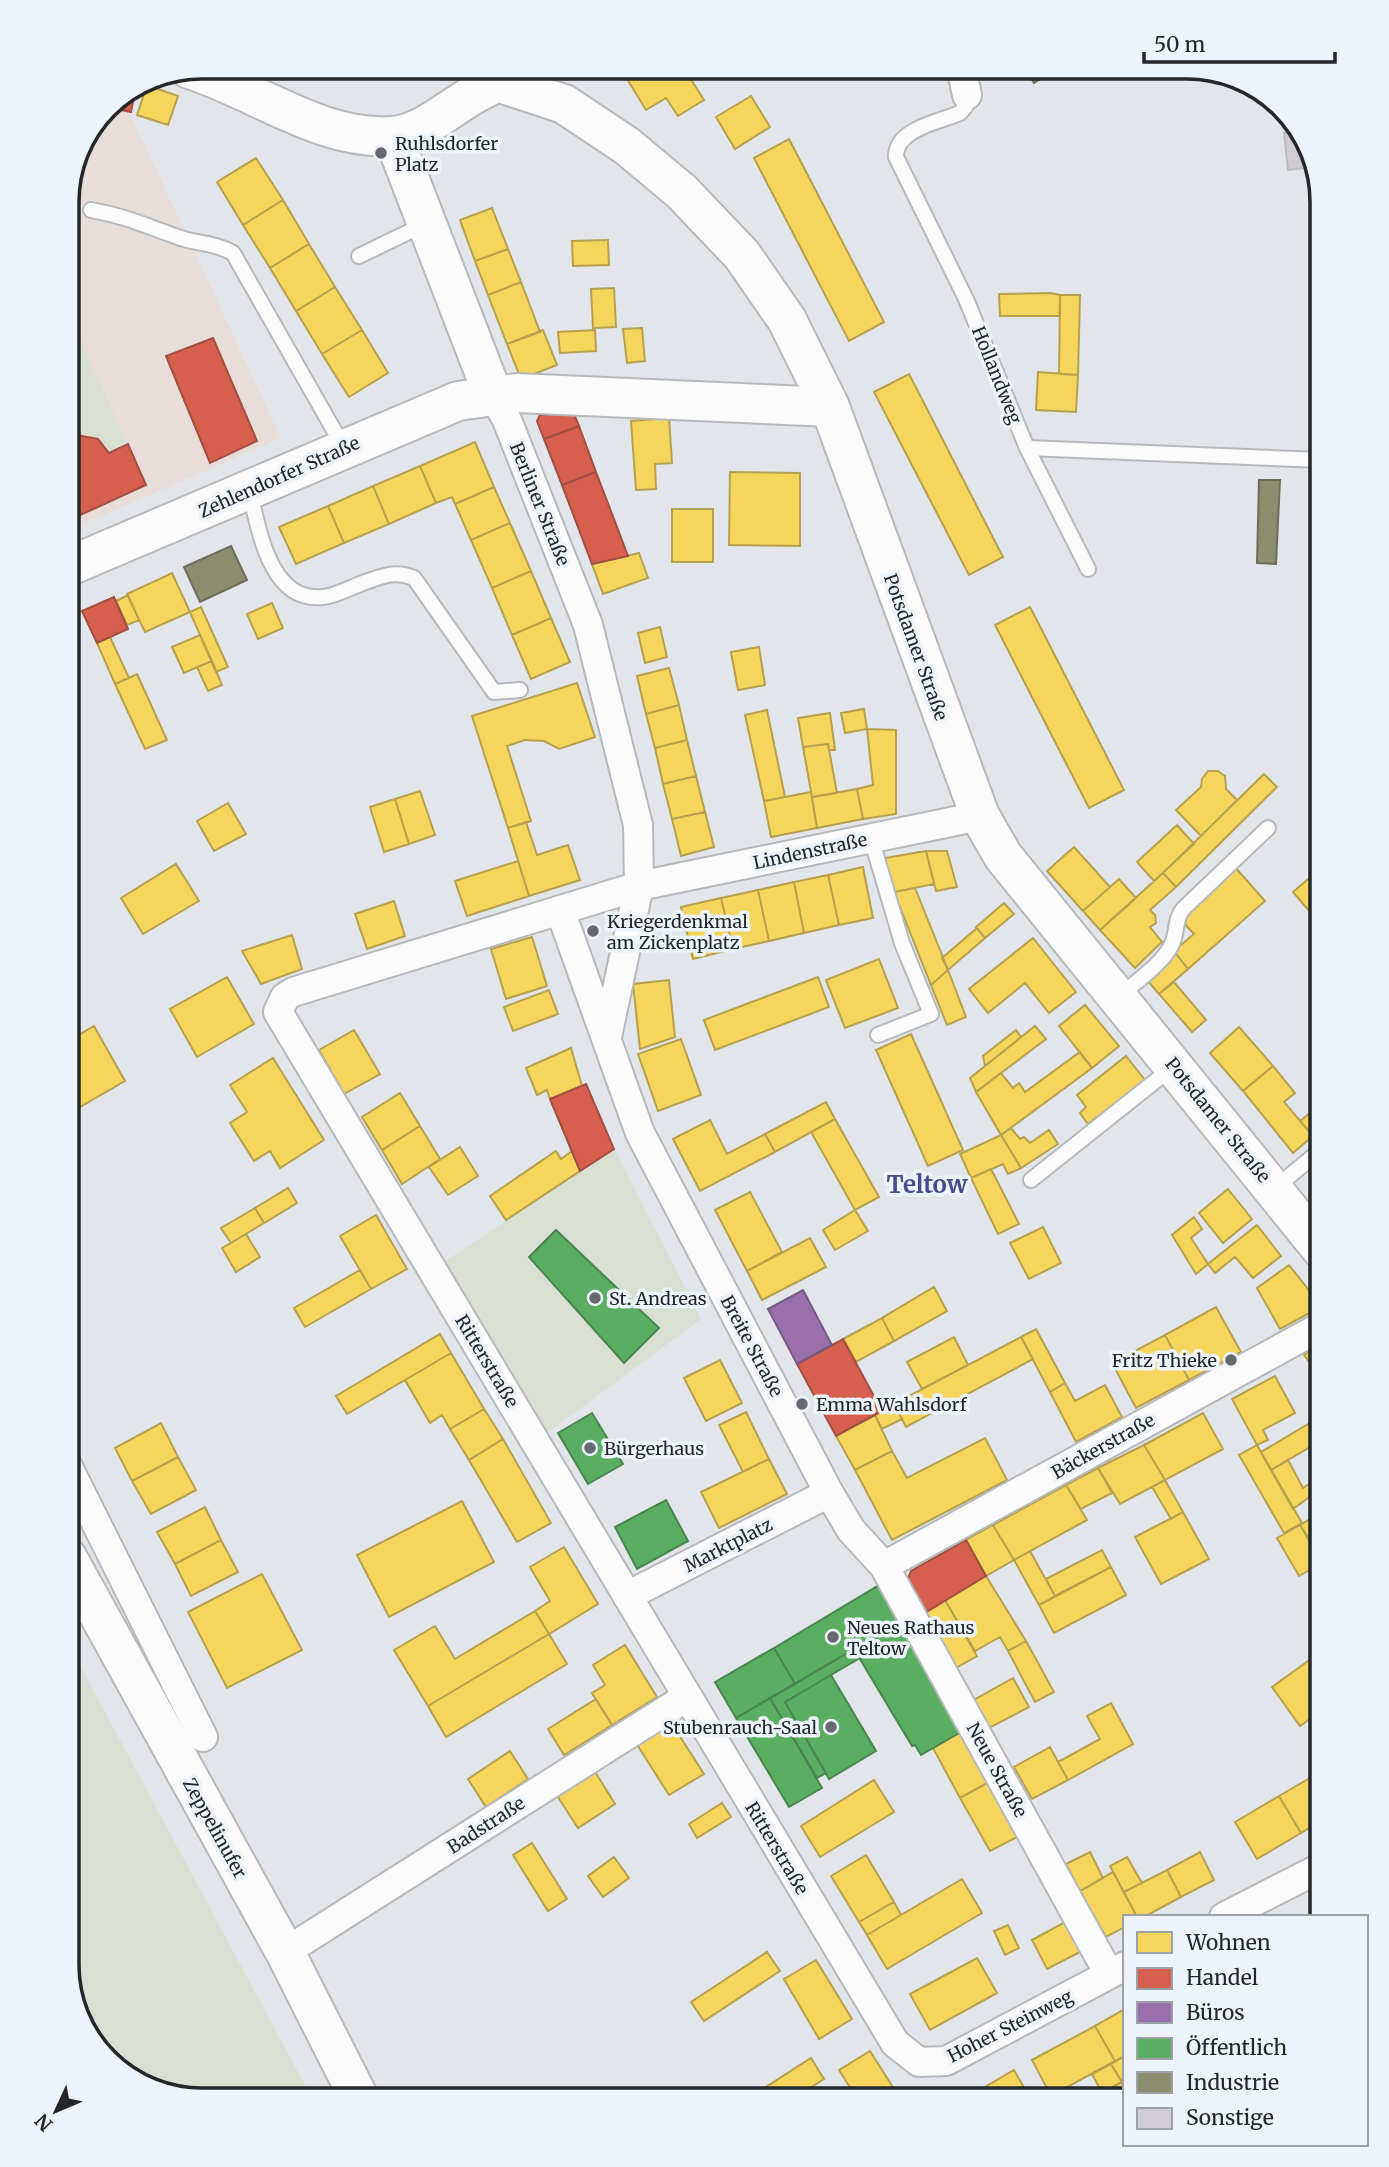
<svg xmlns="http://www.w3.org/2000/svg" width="1389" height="2167" viewBox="0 0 1389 2167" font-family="Merriweather,serif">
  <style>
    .commercial { fill: #e8ddd8 }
    .green { fill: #dadfd4 }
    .homes { fill: #f6d55c; stroke: #b7a04d; stroke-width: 2 }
    .shops { fill: #d6604d; stroke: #a14f42; stroke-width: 2 }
    .offices { fill: #9970ab; stroke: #765a84; stroke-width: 2 }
    .public { fill: #5aae61; stroke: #4a8550; stroke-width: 2 }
    .industry { fill: #8c8c6e; stroke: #6d6d59; stroke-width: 2 }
    .building { fill: #cfccd4; stroke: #babbbe; stroke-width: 2 }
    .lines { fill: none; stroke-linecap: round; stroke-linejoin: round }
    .lane-casing { stroke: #b6b9bc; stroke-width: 18 }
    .street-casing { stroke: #b6b9bc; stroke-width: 32 }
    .secondary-casing { stroke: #b6b9bc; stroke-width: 42 }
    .lane { stroke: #fbfbfc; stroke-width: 14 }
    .street { stroke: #fbfbfc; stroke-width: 28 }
    .secondary { stroke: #fbfbfc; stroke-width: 38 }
    .poi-dot { fill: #66696d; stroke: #ecf3fa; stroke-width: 2.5 }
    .labels { text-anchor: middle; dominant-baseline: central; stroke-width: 7; stroke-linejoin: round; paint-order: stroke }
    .poi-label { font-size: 18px; fill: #242629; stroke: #ecf3fa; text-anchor: start }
    .street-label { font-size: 18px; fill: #242629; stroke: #ecf3fa }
    .district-label { font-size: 24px; font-weight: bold; fill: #4a4d8b; stroke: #ecf3fa }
    .rim { fill: none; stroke: #242629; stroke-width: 3.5 }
  </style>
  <rect width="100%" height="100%" fill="#e2e6ea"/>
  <!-- commercial -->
  <path class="commercial" d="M122,96l159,342 -214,93v-338l13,-51 26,-36z"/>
  <!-- green -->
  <path class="green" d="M68,314l60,130 -19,9c-10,-17 -24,-23 -42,-14v-20l9,-4 -9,-20z
    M615,1150l86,169 -159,118 -103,-172z
    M67,1641l246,459h-120l-66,-22 -46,-53 -14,-60z"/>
  <!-- homes -->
  <path class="homes" d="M636,67h47l21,33 -26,16 -12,-18 -20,12 -22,-36z
    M147,85l31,11 -10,29 -31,-10z
    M751,96l19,31 -35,22 -19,-32z
    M789,139l95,183 -35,19 -95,-183z
    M256,158l27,42 -40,25 -26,-43z
    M283,200l26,44 -39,24 -27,-43z
    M492,208l16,41 -33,12 -15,-41z
    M608,240l1,25 -36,1 -1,-25z
    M309,244l26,43 -39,24 -26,-43z
    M508,249l13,33 -33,13 -13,-34z
    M521,282l19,50 -33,12 -19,-49z
    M335,287l27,43 -40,24 -26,-43z
    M614,288l2,39 -23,1 -2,-39z
    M1051,293l9,2v21h-60l-1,-22z
    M1060,295h20l-2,80 -19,-1z
    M642,328l3,33 -18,2 -4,-34z
    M362,330l26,43 -39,24 -27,-43z
    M543,330l14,35 -36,14 -14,-35z
    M595,330l1,21 -36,2 -2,-21z
    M1038,372l40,3 -2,37 -40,-2z
    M909,374l94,183 -34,18 -95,-183z
    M669,418l3,45 -17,1 1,25 -20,1 -5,-69z
    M475,442l19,45 -39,17 -3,-7 -16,6 -16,-37z
    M420,466l16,37 -47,21 -16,-38z
    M730,472l70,1v73l-71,-1z
    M373,486l16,38 -45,19 -16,-37z
    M494,487l16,36 -39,17 -16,-36z
    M328,506l16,37 -48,21 -17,-37z
    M672,509h41v53h-41z
    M510,523l21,48 -39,17 -21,-48z
    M639,553l9,25 -45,16 -11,-30z
    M531,571l20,47 -39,17 -20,-47z
    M172,573l18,39 -45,20 -18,-38z
    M128,595l11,25 -12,5 -11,-24z
    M272,603l11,25 -25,11 -11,-25z
    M201,607l27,60 -12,5 -26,-60z
    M1030,607l94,183 -35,18 -94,-183z
    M551,618l19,44 -39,17 -19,-44z
    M660,627l7,30 -22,6 -7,-30z
    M200,635l12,26 -28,12 -12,-26z
    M110,637l19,41 -14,6 -18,-41z
    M759,647l6,38 -27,5 -7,-38z
    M212,661l10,24 -14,6 -11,-24z
    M669,668l10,37 -33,9 -9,-38z
    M137,674l30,66 -22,9 -30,-65z
    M577,683l18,54 -36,12 -15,-8 -19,-1 -18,6 24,75 -23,7 -36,-112z
    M679,705l8,35 -32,8 -9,-34z
    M864,709l3,20 -22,4 -4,-20z
    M767,710l18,87 -21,4 -19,-86z
    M830,713l5,37h-6l-1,-6 -25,3 -5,-29z
    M867,729l29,1v84l-33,5 -6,-30 16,-4z
    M687,740l9,36 -33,8 -8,-36z
    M828,744l9,49 -25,4 -9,-50z
    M1208,771h10l7,5 1,13 11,11 -36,36 -25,-26 25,-23 1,-8z
    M1264,774l13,13 -101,100 -13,-14z
    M696,776l9,36 -33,7 -9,-35z
    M857,789l6,30 -46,9 -5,-31z
    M420,791l15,44 -26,9 -14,-45z
    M811,792l6,36 -46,9 -7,-36z
    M395,799l14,45 -25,8 -14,-45z
    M228,803l18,31 -32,17 -17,-30z
    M705,812l9,35 -33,9 -9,-37z
    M526,822l11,33 31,-10 12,35 -51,16 -21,-68z
    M1177,825l17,19 -40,37 -17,-19z
    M1074,847l36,40 -27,24 -36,-40z
    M926,851h21l10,36 -21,4z
    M926,851l8,33 -40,8 -9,-34z
    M518,861l11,35 -62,20 -12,-35z
    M176,864l23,37 -56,33 -22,-36z
    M1234,866l31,35 -77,68 -14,-18 20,-17 -14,-15z
    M863,867l10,51 -34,7 -11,-50z
    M1322,867v59l-29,-34z
    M1163,873l13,14 -26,23 5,5 1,8 -6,4 12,15 -27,26 -35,-38z
    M828,875l11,50 -35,8 -10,-51z
    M1119,879l17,19 -36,32 -17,-19z
    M794,882l10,51 -35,8 -11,-51z
    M915,888l33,82 -17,15 -37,-93z
    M758,890l11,51 -36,8 -12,-51z
    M721,898l12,51 -40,10 -12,-52z
    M394,901l11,35 -38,13 -12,-35z
    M1004,903l10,11 -29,24 -9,-11z
    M977,928l8,10 -37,32 -6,-12z
    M292,935l10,34 -41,15 -19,-33z
    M532,937l15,49 -41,13 -15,-50z
    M1033,938l43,54 -27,21 -24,-30 -37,30 -19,-24z
    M1176,954l12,15 -29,25 -12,-14z
    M879,959l19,49 -53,20 -19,-48z
    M948,970l18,47 -19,8 -16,-40z
    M227,977l27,47 -57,33 -27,-48z
    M818,977l11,30 -114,43 -11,-30z
    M669,980l6,57 -35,12 -7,-65z
    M1174,982l32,38 -14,12 -33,-38z
    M549,990l9,24 -45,17 -9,-24z
    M1085,1005l34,41 -27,22 -33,-42z
    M94,1026l31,55 -52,30 -6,-12v-57z
    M1035,1026l11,13 -70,53 -6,-14z
    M1239,1027l34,39 -30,25 -33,-38z
    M354,1030l26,44 -36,20 -25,-44z
    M1016,1030l5,7 -36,29 -2,-10z
    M911,1034l52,116 -35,16 -52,-116z
    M681,1039l20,56 -43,16 -20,-57z
    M571,1048l11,38 -32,13 -3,-9 -10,5 -11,-27z
    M1080,1052l12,16 -91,67 -25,-43 25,-19 12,15 6,-5 6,9z
    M1126,1056l19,24 -57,44 -8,-11 6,-6 -9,-12z
    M273,1058l51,82 -44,28 -10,-17 -16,10 -24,-38 17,-11 -17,-27z
    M1273,1066l22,27 -11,9 29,34 -20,17 -50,-62z
    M400,1093l20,33 -38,24 -20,-33z
    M826,1102l9,17 -60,33 -10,-18z
    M1322,1103v26l-9,7 -13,-15z
    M835,1119l44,78 -24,13 -44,-78z
    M710,1120l17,34 38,-20 10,18 -75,39 -27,-52z
    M420,1126l20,33 -38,25 -20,-34z
    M1011,1128l9,11 4,-2 6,6 19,-13 9,14 -37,24 -20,-33z
    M1001,1135l20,33 -13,6 -5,-10 -32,14 -11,-24z
    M460,1147l18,29 -30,19 -19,-28z
    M556,1151l5,8 11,-8 8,20 -74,49 -16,-24z
    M1322,1161v23l-11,-14z
    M991,1169l28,55 -21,10 -27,-56z
    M288,1188l9,15 -33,20 -9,-15z
    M1228,1189l24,30 -29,24 -24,-30z
    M750,1192l32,60 -35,19 -32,-61z
    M255,1208l9,15 -33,20 -10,-15z
    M855,1210l13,21 -33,19 -12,-20z
    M376,1215l31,54 -36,20 -31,-53z
    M1194,1217l8,12 -11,9 17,26 -12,10 -24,-39z
    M1257,1225l24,31 -28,22 -18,-21 -20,16 -7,-9z
    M1043,1227l18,36 -32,16 -19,-36z
    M246,1234l14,23 -24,15 -14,-24z
    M810,1238l16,29 -64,33 -15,-29z
    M1289,1265l30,38 -2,6 -37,20 -23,-41z
    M360,1270l11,19 -66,38 -11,-19z
    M934,1287l13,24 -53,30 -12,-23z
    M1216,1307l25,45 -52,28 -24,-45z
    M882,1318l12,23 -38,21 -13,-23z
    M1036,1329l29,54 -15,9 -29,-55z
    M440,1334l11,19 -104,61 -11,-18z
    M1165,1335l24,45 -53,28 -24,-45z
    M954,1337l14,28 -46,24 -15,-27z
    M1021,1337l12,22 -127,68 -12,-23z
    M1322,1343v36l-18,-24z
    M451,1353l33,56 -34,20 -8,-14 -12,8 -25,-43z
    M720,1360l22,43 -36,18 -22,-43z
    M1275,1376l20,37 -32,17 5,10 -11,5 -25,-46z
    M1065,1383l10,18 30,-16 17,32 -46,25 -26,-50z
    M894,1404l8,15 -20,10 -7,-14z
    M484,1409l19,30 -34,21 -19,-31z
    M746,1412l23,47 -26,13 -24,-47z
    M1203,1413l20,36 -58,31 -21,-35z
    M875,1415l17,36 -37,19 -19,-34z
    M1315,1420l7,20 -51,30 -10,-18z
    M161,1423l17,34 -46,24 -17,-33z
    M985,1438l22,42 -115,60 -37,-70 37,-19 15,27z
    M503,1439l48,84 -34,19 -48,-82z
    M1144,1445l21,35 -45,24 -22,-36z
    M1257,1445l45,78 -18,10 -45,-78z
    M178,1457l18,33 -45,24 -19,-33z
    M769,1459l18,35 -68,34 -18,-36z
    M1288,1460l15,28 19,-13v13l-29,21 -22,-39z
    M1098,1468l14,25 -31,16 -15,-24z
    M1165,1480l18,32 -12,7 -19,-32z
    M1066,1485l21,35 -73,40 -21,-35z
    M462,1501l32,61 -105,55 -32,-62z
    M205,1507l16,33 -46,24 -18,-32z
    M1183,1512l26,47 -48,25 -26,-47z
    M1320,1513l2,35 -5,3 -17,-26z
    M993,1525l21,35 -28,16 -20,-36z
    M1300,1525l22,38 -23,13 -22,-38z
    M221,1540l17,32 -47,24 -16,-32z
    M564,1547l34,57 -49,30 -14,-23 15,-10 -20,-34z
    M1102,1550l9,17 -56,29 -9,-17z
    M1030,1551l25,45 -16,9 -25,-45z
    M1111,1567l15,28 -72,38 -15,-28z
    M262,1574l40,76 -75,38 -39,-76z
    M986,1576l40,65 -18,10 -8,-14 -25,14 -30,-51z
    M945,1600l32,56 -23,13 -31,-55z
    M535,1611l14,23 -121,72 -34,-56 41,-24 20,33z
    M549,1634l18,30 -121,73 -18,-31z
    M1026,1641l28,51 -19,10 -27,-51z
    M625,1645l32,52 -45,28 -20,-32 13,-8 -12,-20z
    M1322,1651v59l-22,16 -28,-39z
    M1013,1678l16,29 -42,22 -15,-28z
    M596,1699l16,26 -48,30 -16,-26z
    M1111,1703l22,41 -65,36 -10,-18 42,-23 -13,-23z
    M670,1721l34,53 -35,21 -33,-52z
    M961,1732l28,50 -29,16 -27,-50z
    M1050,1747l18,33 -36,19 -18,-32z
    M510,1751l18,28 -42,28 -18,-28z
    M594,1770l21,34 -37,24 -22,-34z
    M1322,1771v49l-21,13 -22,-37z
    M874,1780l20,32 -74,45 -19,-31z
    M989,1782l30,54 -29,15 -30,-53z
    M1279,1796l22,37 -44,26 -22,-37z
    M722,1803l9,14 -34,21 -8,-14z
    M532,1843l35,56 -19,12 -35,-56z
    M1090,1852l13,26 -23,13 -14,-27z
    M1200,1852l14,28 -33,17 -14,-27z
    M866,1855l28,47 -35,20 -28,-46z
    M614,1857l15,21 -26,19 -15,-21z
    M1127,1857l15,26 -18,9 -14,-26z
    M1167,1870l14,27 -37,20h-7l-13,-25z
    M1113,1872l24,45h-12v10l-19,10 -26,-46z
    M962,1879l20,34 -95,56 -20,-34z
    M894,1902l7,13 -34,20 -8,-13z
    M1067,1921l15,30 -35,18 -15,-29z
    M1008,1925l11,23 -14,7 -11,-24z
    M767,1952l13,19 -76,50 -13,-19z
    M977,1958l20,35 -67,37 -20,-36z
    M816,1960l36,59 -33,20 -35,-60z
    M1125,2009v47l-10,5 -20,-35z
    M1095,2026l20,35 -64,35 -19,-36z
    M870,2051l31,49h-43l-19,-30z
    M1125,2056v25l-3,1 -11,-18z
    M811,2058l13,21 -33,21h-32l-4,-6z
    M1111,2064l11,18 -20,11 -10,-19z
    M1014,2070l17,30h-68z
    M1122,2082l3,18h-27l-2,-4z"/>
  <!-- shops -->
  <path class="shops" d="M136,86l-5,26 -25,-5v-1z
    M213,338l44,103 -47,22 -44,-107z
    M573,412l6,14 -35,13 -7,-18 3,-6z
    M579,426l17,46 -34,13 -18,-46z
    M76,435l22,4 11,14 19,-9 18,41 -70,32 -9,-21v-57z
    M596,472l32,84 -36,8 -30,-79z
    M114,597l14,32 -31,14 -15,-32z
    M586,1084l28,65 -34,22 -30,-72z
    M843,1339l39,72 -46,25 -39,-72z
    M966,1540l20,36 -63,38 -17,-30 5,-13z"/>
  <!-- offices -->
  <path class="offices" d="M803,1290l29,55 -35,19 -29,-55z"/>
  <!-- public -->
  <path class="public" d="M556,1230l103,98 -35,35 -95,-106z
    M592,1413l31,51 -35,20 -30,-51z
    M666,1500l22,41 -51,28 -22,-42z
    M881,1584l21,37 -107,63 -21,-36z
    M892,1626l6,10 7,-3 56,99 -40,23 -6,-10 -3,1 -58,-97z
    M774,1648l21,36 -59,34 -21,-36z
    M854,1649l6,9 -75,44 41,71 -9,5 -47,-80z
    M831,1675l45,76 -47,28 -44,-77z
    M770,1698l52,90 -33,19 -53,-89z"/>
  <!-- industry -->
  <path class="industry" d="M1024,67h36l-26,16z
    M1259,480h21l-4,84 -19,-1z
    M231,546l16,34 -47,22 -16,-35z"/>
  <!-- building -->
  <path class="building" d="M1299,131l9,11 6,25 -26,3 -4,-37z"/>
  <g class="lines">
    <defs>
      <path id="lane" d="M967,95l-1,11 -6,7c-21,9 -65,16 -64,44l70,142 61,149 295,12
        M91,210c34,6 53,15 84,26 19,8 39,6 58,17l110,193
        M359,256l68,-33
        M1027,448l61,121
        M250,493c9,37 20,110 73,104 13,-1 28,-10 40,-14 19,-7 32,-13 51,-5l80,114 26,-2
        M871,838l31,105 29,71 -53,21
        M1119,997c16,-15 42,-32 52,-51 7,-13 3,-26 12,-37l85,-81
        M1031,1180l142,-113
        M1275,1188l47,-39"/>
      <path id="street" d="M961,67l6,28
        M493,395l14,25 81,205 50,200 1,61 -32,151
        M980,816l-341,70 -346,106 -8,5 -7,15 617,1031 24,19 27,-1 179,-95
        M560,910l80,223 189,360 22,37 33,36 225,408
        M67,1465l136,272
        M884,1566l438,-240
        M627,1596l202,-103
        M1224,1917l98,-50
        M285,1952l402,-255"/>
      <path id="secondary" d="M475,67l25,16 64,21 63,42 55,46 60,63 45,65 43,87 150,409 23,40 319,394
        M189,69c65,20 132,72 203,67 30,-2 56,-27 81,-41 14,-8 29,-14 42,-23
        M393,136l100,259
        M67,567l391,-166 58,-8 314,14
        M67,1557l218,395 75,148"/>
    </defs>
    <!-- lane casing -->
    <use href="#lane" class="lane-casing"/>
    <!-- street casing -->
    <use href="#street" class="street-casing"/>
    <!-- secondary casing -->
    <use href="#secondary" class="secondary-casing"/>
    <!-- lane -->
    <use href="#lane" class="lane"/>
    <!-- street -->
    <use href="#street" class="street"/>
    <!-- secondary -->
    <use href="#secondary" class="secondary"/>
  </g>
  <!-- markers -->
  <g class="poi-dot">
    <circle cx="381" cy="153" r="7"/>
    <circle cx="593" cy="931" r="7"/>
    <circle cx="595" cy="1298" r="7"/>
    <circle cx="1231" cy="1360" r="7"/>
    <circle cx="802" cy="1404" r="7"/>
    <circle cx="590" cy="1448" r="7"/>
    <circle cx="833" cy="1637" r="7"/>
    <circle cx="831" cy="1727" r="7"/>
  </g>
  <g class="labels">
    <!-- poi labels -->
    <g class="poi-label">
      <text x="395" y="143">Ruhlsdorfer<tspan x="395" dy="21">Platz</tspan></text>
      <text x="607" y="921">Kriegerdenkmal<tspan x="607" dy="21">am Zickenplatz</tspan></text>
      <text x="609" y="1298">St. Andreas</text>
      <text x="1217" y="1360" text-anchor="end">Fritz Thieke</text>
      <text x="816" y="1404">Emma Wahlsdorf</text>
      <text x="604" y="1448">Bürgerhaus</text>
      <text x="847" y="1627">Neues Rathaus<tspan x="847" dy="21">Teltow</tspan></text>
      <text x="817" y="1727" text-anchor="end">Stubenrauch-Saal</text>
    </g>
    <!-- street labels -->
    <g class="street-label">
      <text transform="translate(997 375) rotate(68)">Hollandweg</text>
      <text transform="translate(279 477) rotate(-24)">Zehlendorfer Straße</text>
      <text transform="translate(540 504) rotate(68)">Berliner Straße</text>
      <text transform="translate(916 647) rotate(70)">Potsdamer Straße</text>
      <text transform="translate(810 851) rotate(-12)">Lindenstraße</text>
      <text transform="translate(1218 1120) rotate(51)">Potsdamer Straße</text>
      <text transform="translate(752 1346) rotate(62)">Breite Straße</text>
      <text transform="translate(487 1361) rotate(59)">Ritterstraße</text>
      <text transform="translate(1103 1446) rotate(-29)">Bäckerstraße</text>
      <text transform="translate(728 1545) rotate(-27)">Marktplatz</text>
      <text transform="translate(997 1770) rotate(61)">Neue Straße</text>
      <text transform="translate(486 1825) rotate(-33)">Badstraße</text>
      <text transform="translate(215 1828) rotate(61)">Zeppelinufer</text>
      <text transform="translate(777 1848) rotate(59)">Ritterstraße</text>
      <text transform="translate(1010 2026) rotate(-27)">Hoher Steinweg</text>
    </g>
    <!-- district labels -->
    <g class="district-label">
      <text x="927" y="1184">Teltow</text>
    </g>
  </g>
  <!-- crop -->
  <path d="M0 0H1389V2167H0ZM202 79H1187A123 123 0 0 1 1310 202V1965A123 123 0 0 1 1187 2088H202A123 123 0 0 1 79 1965V202A123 123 0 0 1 202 79Z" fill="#ecf3fa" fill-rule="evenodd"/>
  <path class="rim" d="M202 79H1187A123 123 0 0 1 1310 202V1965A123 123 0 0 1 1187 2088H202A123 123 0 0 1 79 1965V202A123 123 0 0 1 202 79Z"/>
  <!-- legend -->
  <rect x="1123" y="1915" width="245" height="231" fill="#ecf3fa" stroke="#9ca1a6" stroke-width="2"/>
  <rect x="1137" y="1932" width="35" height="21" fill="#f6d55c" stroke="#9ca1a6" stroke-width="2"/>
  <text x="1186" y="1950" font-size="21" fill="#242629">Wohnen</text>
  <rect x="1137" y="1968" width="35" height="21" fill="#d6604d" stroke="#9ca1a6" stroke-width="2"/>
  <text x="1186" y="1985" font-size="21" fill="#242629">Handel</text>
  <rect x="1137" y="2002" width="35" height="21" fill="#9970ab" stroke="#9ca1a6" stroke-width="2"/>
  <text x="1186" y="2020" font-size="21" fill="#242629">Büros</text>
  <rect x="1137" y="2038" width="35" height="21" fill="#5aae61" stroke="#9ca1a6" stroke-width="2"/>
  <text x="1186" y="2055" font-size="21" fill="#242629">Öffentlich</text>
  <rect x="1137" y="2072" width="35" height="21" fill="#8c8c6e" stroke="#9ca1a6" stroke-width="2"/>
  <text x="1186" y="2090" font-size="21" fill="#242629">Industrie</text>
  <rect x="1137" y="2108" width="35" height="21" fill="#cfccd4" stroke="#9ca1a6" stroke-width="2"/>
  <text x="1186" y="2125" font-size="21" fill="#242629">Sonstige</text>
  <!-- north arrow -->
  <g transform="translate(56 2111) rotate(226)" stroke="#ecf3fa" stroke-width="5" paint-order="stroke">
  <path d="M0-5L12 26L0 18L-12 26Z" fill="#242629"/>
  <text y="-10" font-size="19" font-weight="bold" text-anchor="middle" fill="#242629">N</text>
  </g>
  <!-- scale -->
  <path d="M1144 52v10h191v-10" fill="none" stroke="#242629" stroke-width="3.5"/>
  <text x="1154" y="52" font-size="21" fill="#242629" stroke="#ecf3fa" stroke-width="5" paint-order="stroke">50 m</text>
</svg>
